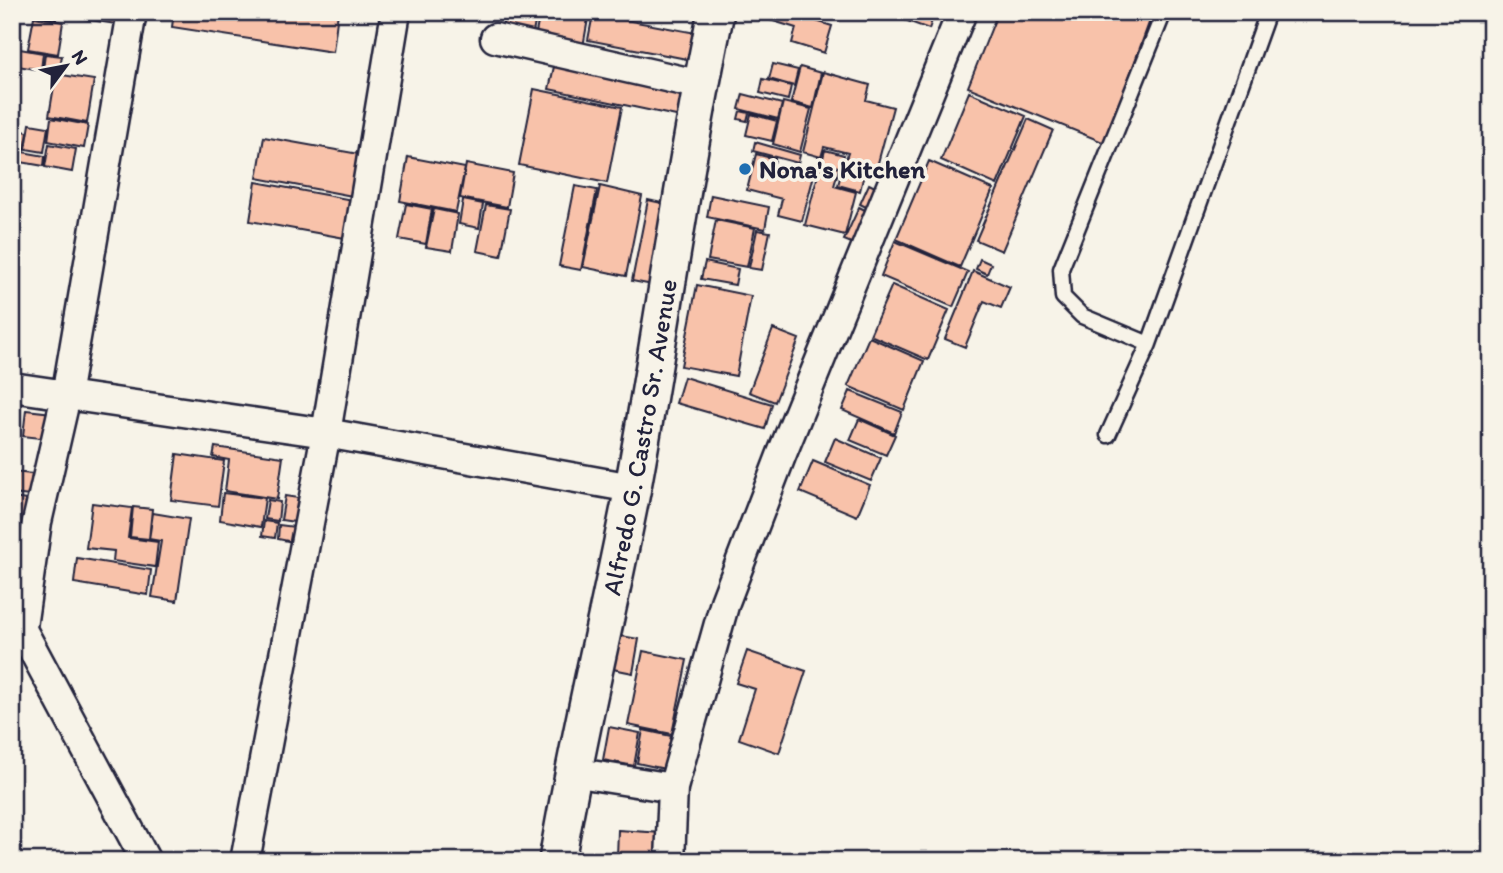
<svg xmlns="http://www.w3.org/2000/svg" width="1503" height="873" viewBox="0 0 1503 873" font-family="Itim,sans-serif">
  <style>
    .building { fill: #f8c2aa; stroke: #22223b; stroke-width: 2 }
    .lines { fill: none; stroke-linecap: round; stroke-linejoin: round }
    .service-casing { stroke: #22223b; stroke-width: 19 }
    .minor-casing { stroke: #22223b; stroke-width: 33 }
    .tertiary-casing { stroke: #22223b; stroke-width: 40 }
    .service { stroke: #f7f3e8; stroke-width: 14 }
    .minor { stroke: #f7f3e8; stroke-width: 28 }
    .tertiary { stroke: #f7f3e8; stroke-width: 35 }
    .poi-dot { fill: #1f6fb2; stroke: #f7f3e8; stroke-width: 2.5 }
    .labels { text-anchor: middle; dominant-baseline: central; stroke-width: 7; stroke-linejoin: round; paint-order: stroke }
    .poi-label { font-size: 26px; font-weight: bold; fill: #22223b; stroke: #f7f3e8; text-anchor: start }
    .street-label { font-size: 26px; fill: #22223b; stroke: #f7f3e8 }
  </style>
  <rect width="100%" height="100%" fill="#f7f3e8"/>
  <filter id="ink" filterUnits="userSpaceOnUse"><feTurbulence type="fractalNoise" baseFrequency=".0143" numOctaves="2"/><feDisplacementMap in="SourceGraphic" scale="14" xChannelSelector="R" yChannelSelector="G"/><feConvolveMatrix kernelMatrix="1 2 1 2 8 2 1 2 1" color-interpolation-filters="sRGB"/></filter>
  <g filter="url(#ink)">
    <!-- building -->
    <path class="building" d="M37,12h20l-1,7 -20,-4z
      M58,12h73l-2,14 -71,-11z
      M174,12h164l-5,40 -161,-25z
      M505,12h32l-5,26 -31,-6z
      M540,12l49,1 -6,34 -48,-9z
      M772,12h15l45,14 -8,27 -32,-10 4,-15 -26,-8z
      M789,12h22l-2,6z
      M883,12h52l-6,17z
      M998,12h155l-48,131 -137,-56z
      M593,14l103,19 -4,27 -104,-20z
      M34,17l29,5 -5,32 -30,-5z
      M14,48l29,5 -2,17 -29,-5z
      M45,54l17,2 -3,17 -16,-3z
      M555,62l131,28 -5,27 -132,-28z
      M773,64l25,6 -4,16 -25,-7z
      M800,67l21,6 -8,35 -22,-6z
      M823,72l47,13 -4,15 27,7 -18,67 -31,-9 4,-12 -24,-6 -3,10 -18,-5z
      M56,74l38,6 -7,43 -38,-7z
      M763,79l28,7 -3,14 -28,-7z
      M534,89l88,18 -15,76 -88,-18z
      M969,92l57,24 -29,69 -56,-25z
      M743,94l39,10 -4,15 -39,-10z
      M783,102l28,7 -11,43 -27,-8z
      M740,111l9,2 -2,8 -9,-2z
      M751,114l26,7 -5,20 -26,-6z
      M51,118l37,7 -4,23 -36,-7z
      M1028,119l25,11 -51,121 -26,-11z
      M30,124l18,3 -4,25 -18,-3z
      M12,129l16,3 -3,18 -13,-2z
      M264,137l106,19 -7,42 -106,-20z
      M755,142l45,13 -2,8 -45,-12z
      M49,144l27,5 -4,23 -27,-5z
      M825,150l19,5 -3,13 -19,-6z
      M17,151l28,5 -1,10 -29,-5z
      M756,154l19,5 -1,6 40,10 -12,46 -24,-6 4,-16 -35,-9z
      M408,157l57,11 -9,44 -56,-11z
      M929,161l64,28 -33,78 -64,-28z
      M821,163l18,5 -5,18 22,6 -11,43 -40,-10z
      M466,164l47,9 -6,34 -47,-9z
      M843,167l21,7 -4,17 -22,-6z
      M256,182l107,20 -7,38 -106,-19z
      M869,184l14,7 -9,20 -14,-7z
      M575,186l22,4 -16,80 -22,-4z
      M600,186l42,10 -16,80 -43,-9z
      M711,195l58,12 -4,22 -58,-12z
      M463,200l20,4 -4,24 -20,-4z
      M648,200l32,7 -17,80 -31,-6z
      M406,204l26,5 -6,35 -27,-5z
      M486,205l24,4 -9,47 -24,-5z
      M859,207l12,6 -15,32 -12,-5z
      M434,209l24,5 -6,37 -26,-4z
      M716,220l39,8 -8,39 -39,-7z
      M757,230l13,2 -8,38 -13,-2z
      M895,241l73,31 -15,35 -72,-31z
      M980,259l11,5 -4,10 -11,-5z
      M705,262l33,7 -3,16 -34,-6z
      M973,271l37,16 -9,21 -17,-7 -19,46 -20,-8z
      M697,285l54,11 -15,80 -55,-10z
      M892,285l57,25 -21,50 -58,-25z
      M773,329l26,10 -24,63 -26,-10z
      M869,337l55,24 -20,49 -56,-24z
      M684,377l88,27 -7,25 -89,-26z
      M850,391l52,21 -8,21 -52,-23z
      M26,410l26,3 -3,26 -26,-3z
      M859,419l36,16 -9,20 -36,-15z
      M835,438l46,20 -10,23 -46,-19z
      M215,447l68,10 -6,42 -52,-8 4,-31 -16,-3z
      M177,454l47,7 -6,45 -47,-6z
      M813,461l57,24 -13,31 -57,-24z
      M13,472l19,2 -2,22 -18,-2z
      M223,493l42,5 -4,29 -41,-7z
      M285,496l13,2 -3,24 -14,-2z
      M12,498l23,3 -3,31 -20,-2z
      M268,500l12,2 -2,19 -13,-2z
      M92,503l40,5 -4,30 30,4 -3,25 -42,-6 1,-10 -28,-3z
      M133,507l19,2 -3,30 -19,-2z
      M153,513l36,6 -12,82 -25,-4 9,-56 -12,-2z
      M264,521l13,2 -2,15 -13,-2z
      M279,525l16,2 -2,15 -15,-3z
      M77,558l74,12 -3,25 -74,-12z
      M615,635l24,4 -6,34 -25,-5z
      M643,651l44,9 -15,74 -44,-9z
      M747,651l59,20 -27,82 -40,-14 16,-50 -19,-6z
      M609,727l31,6 -6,33 -31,-6z
      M643,730l28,6 -6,33 -28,-6z
      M618,830l44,3 -1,27 -44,-3z"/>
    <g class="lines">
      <defs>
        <path id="service" d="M1149,344l-67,-28 -19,-19 -2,-28 103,-257
          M1108,435l41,-91 119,-332"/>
        <path id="minor" d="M495,38l206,47
          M12,387l314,46 306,55
          M12,611l134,250
          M22,627l15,-105 29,-126 66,-384
          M572,772l101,16
          M245,861l81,-428 70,-421
          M670,861l3,-73 52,-186 56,-146 181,-444"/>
        <g id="tertiary">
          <path id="s1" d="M557,861c21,-126 52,-249 76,-374 29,-158 50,-317 83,-475"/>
        </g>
      </defs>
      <!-- service casing -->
      <use href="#service" class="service-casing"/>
      <!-- minor casing -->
      <use href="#minor" class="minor-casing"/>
      <!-- tertiary casing -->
      <use href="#tertiary" class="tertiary-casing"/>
      <!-- service -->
      <use href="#service" class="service"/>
      <!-- minor -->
      <use href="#minor" class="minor"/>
      <!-- tertiary -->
      <use href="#tertiary" class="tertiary"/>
    </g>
  </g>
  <!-- markers -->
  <circle class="poi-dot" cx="745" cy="169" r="7"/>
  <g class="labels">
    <!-- poi labels -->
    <g class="poi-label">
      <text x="759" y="169">Nona's Kitchen</text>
    </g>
    <!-- street labels -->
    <g class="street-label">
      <text stroke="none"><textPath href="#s1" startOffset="432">Alfredo G. Castro Sr. Avenue</textPath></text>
    </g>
  </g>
  <!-- margin -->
  <rect width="1503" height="873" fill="none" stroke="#f7f3e8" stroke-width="42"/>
  <rect x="21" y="21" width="1461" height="831" fill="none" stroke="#22223b" stroke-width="2.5" filter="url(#ink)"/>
  <!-- north arrow -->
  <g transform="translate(66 66) rotate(58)" stroke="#f7f3e8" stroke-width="5" paint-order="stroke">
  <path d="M0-5L12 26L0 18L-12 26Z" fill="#22223b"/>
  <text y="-10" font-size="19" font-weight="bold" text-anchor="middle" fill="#22223b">N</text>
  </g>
</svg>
